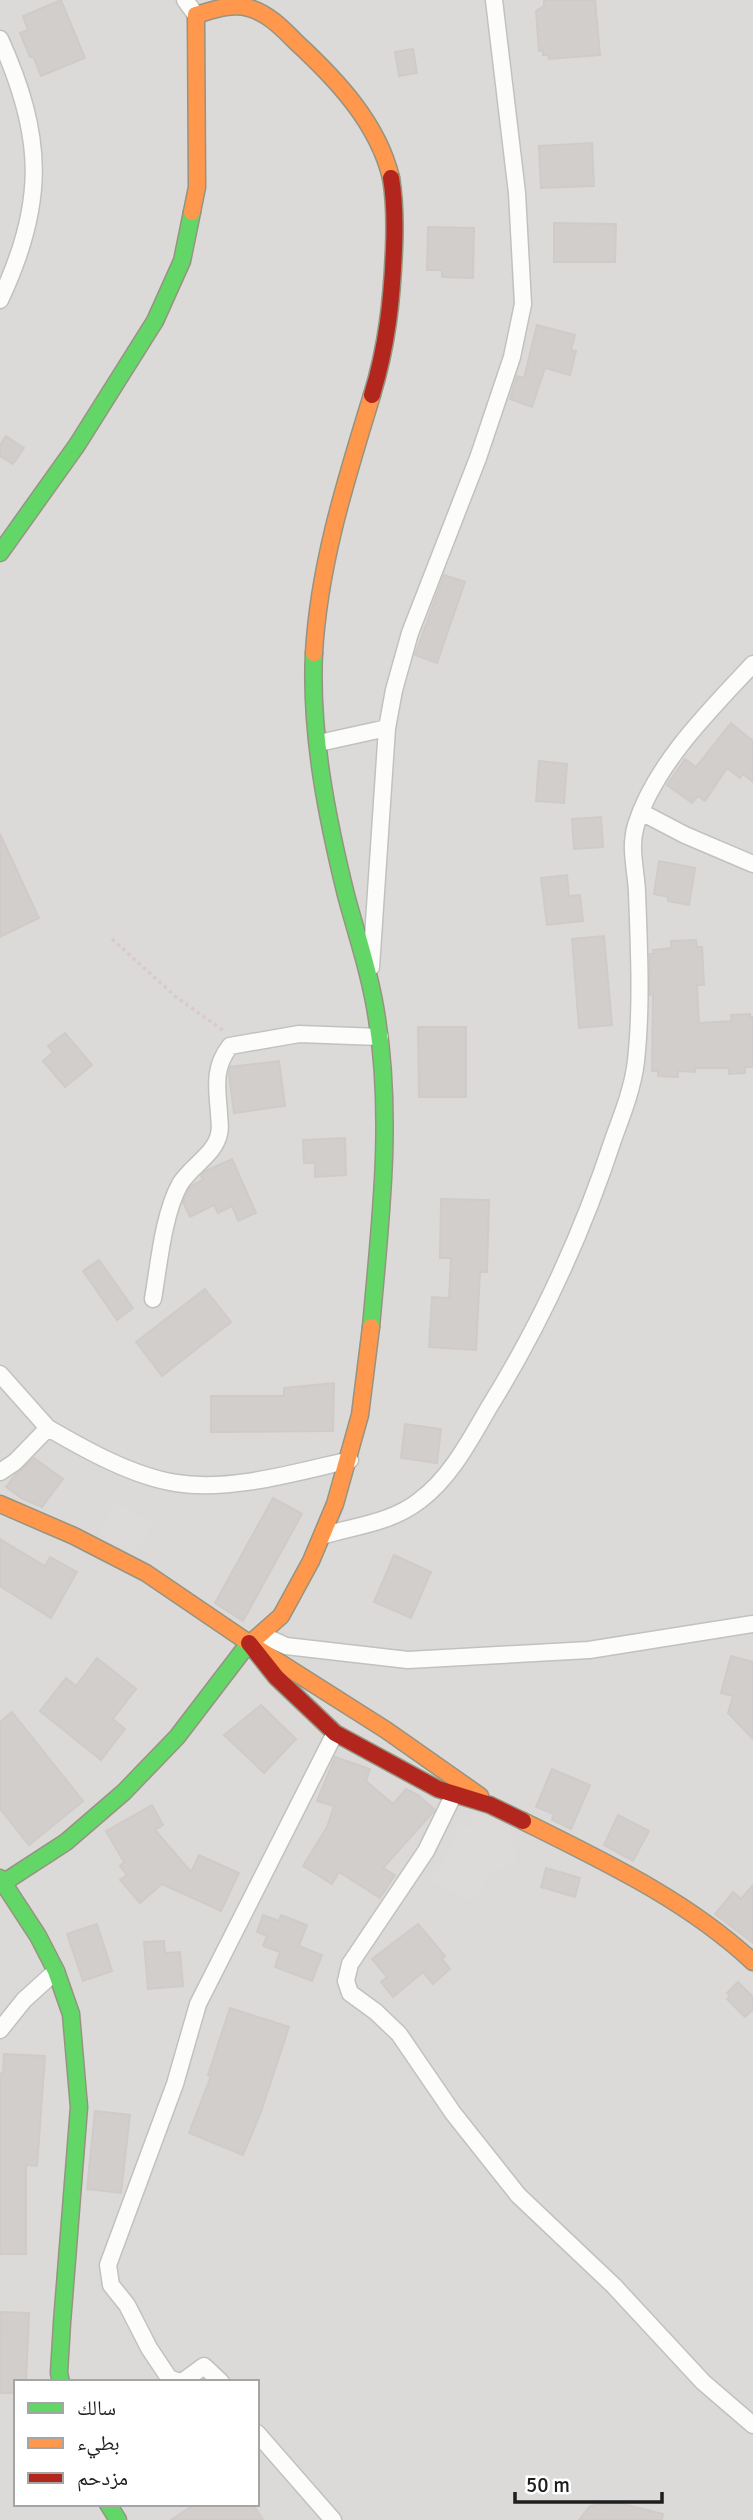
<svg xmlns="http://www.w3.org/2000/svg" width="753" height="2520" viewBox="0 0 753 2520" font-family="Signika,'Noto Naskh Arabic',sans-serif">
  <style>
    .residential { fill: #dcdad8; fill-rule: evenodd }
    .parking { fill: #dddbda }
    .building { fill: #d1cecc; stroke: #d0cbc9; stroke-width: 2 }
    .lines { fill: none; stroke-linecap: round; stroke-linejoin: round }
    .street-casing { stroke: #c2c1bf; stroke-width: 19 }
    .fast-casing { stroke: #969480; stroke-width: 19 }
    .slow-casing { stroke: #969480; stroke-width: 19 }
    .jam-casing { stroke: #969480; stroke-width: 19 }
    .path { stroke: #dacbcb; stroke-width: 3.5; stroke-dasharray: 3.5 3.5; stroke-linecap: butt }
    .street { stroke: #fcfcfb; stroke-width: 16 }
    .fast { stroke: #63d668; stroke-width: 16 }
    .slow { stroke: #ff974d; stroke-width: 16 }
    .jam { stroke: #b3261e; stroke-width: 16 }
  </style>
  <rect width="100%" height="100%" fill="#edeae7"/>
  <!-- residential -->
  <path class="residential" d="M0,0h753v2520h-753zM16,2382h241v122h-241z"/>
  <!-- parking -->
  <path class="parking" d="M117,1502l35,22 -19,30 -35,-21z
    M473,1813l37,9 5,39 -24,12 -20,28 -40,-21 21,-33 6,-22 11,3z"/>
  <!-- building -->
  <path class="building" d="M61,0l24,58 -44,18 -8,-20 -3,1 -10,-24 8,-3 -5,-14z
    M544,0h51l5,55 -51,4 -1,-4h-5v-5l-4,1 -3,-40 8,-5z
    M413,49l4,24 -18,3 -4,-24z
    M592,143l2,43 -53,2 -2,-42z
    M554,223l62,1 -1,38h-61z
    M428,227l46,1 -1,50 -31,-1v-7h-15z
    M537,325l38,10 -4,15 5,1 -6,24 -25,-7 -13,39 -22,-8 7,-23 7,2z
    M6,436l18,12 -11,16 -13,-8v-11z
    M444,575l21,7 -28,81 -22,-8z
    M731,723l22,18v41l-10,-8 -3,4 -13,-10 -22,33 -7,-5 -6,7 -25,-18 18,-26 11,8z
    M539,761l28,3 -3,39 -28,-2z
    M601,817l2,30 -29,2 -2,-30z
    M0,834l39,84 -39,19z
    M659,861l36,7 -6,37 -21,-4v-4l-14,-3z
    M567,875l2,21 11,-1 3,26 -36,4 -6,-47z
    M604,936l8,89 -33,3 -7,-89z
    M696,940l1,7h5l2,38h-7l2,38 33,-2 -1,-6 19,-1v3h3v50h-8v6l-16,1v-6h-34v4l-17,-1v6l-20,-1v-5h-6l1,-77 -3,1v-41h4l-1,-4 18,-2v-7z
    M418,1027h48v70h-47z
    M65,1033l27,32 -27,22 -22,-26 10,-9 -5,-6z
    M279,1061l6,45 -51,7 -5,-39 1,-7z
    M345,1138l1,37 -31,2v-14h-11l-1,-23z
    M232,1159l24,54 -18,8 -6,-15 -14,7 -4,-8 -24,12 -7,-15 6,-13 3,-4 11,-5 -2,-4 4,-5z
    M441,1199l48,1 -2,72h-7l-4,78 -47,-3 3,-50 17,1 2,-40h-11z
    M99,1260l34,48 -16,12 -34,-49z
    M205,1289l26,33 -69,54 -26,-34z
    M334,1383l-1,48 -122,1v-36h73v-8z
    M405,1424l36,5 -4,34 -36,-5z
    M34,1458l29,21 -21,28 -19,-8 -17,-12 9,-12z
    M273,1498l29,16 -59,107 -28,-18z
    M0,1539l45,27 5,-9 27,15 -26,46 -51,-32z
    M394,1555l37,17 -20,46 -37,-16z
    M731,1656l22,6v77l-25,-26 5,-17 -12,-3z
    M97,1658l39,31 -23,30 12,10 -24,31 -61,-49 26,-33 10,8z
    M261,1705l35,34 -32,34 -40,-38z
    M12,1712l71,89 -54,44 -29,-36v-87z
    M335,1757l35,12 -4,12 27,23 13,-15 12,6 17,15 -52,58 12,7 -15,23 -41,-26 -7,12 -29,-18 24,-39 7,-21 -17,-5z
    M552,1769l38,16 -19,44 -19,-9 2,-6 -18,-7z
    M152,1805l11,20 -8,5 36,42 8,-17 40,18 -18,38 -59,-27 -22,19 -20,-23 7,-5 -7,-9 4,-4 -18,-31z
    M618,1815l31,16 -16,30 -29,-16z
    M546,1868l34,10 -5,19 -34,-10z
    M753,1885v58l-38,-29 18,-22 8,7z
    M263,1915l16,6 2,-6 26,10 -8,21 23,9 -10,26 -37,-14 5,-15 -17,-6 4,-10 -10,-4z
    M97,1924l15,47 -29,10 -16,-47z
    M418,1924l27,32 -3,3 8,10 -17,15 -10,-12 -30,25 -12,-15 6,-5 -15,-18z
    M164,1941l1,12 15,-1 3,34 -35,3 -4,-47z
    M738,1982l15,15v12l-8,8 -18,-18 3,-3 -3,-3z
    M230,2008l59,19 -28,85 -18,43 -54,-22 22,-57 -3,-1z
    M4,2054l41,2 -8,110 -11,-1v89h-26v-181l3,1z
    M95,2111l35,4 -9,78 -34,-4z
    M1,2312l28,1 -3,69h-10v11h-16z
    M615,2502l48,12 -1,6h-83l11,-14z
    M195,2504h58l10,16h-92z"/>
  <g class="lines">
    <defs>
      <path id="street" d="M185,0l11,15
        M0,39c44,97 46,164 0,261
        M319,743l68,-15
        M641,812l44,23 68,29
        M371,967l16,-239 7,-38 16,-57 68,-175 34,-101 11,-53 -6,-111 -23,-193
        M153,1299c6,-35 10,-84 27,-115 11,-18 35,-30 39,-50 2,-7 0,-14 0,-21 -2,-26 -6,-45 11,-67l69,-12 81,3
        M0,1374l48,54 -33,34 -15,10
        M48,1428c38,22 84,48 128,55 54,9 121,-11 174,-23
        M325,1535c31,-9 67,-13 94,-34 31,-23 50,-59 69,-92 54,-87 94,-174 126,-272 9,-24 19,-50 22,-76 6,-56 3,-112 1,-169 -1,-23 -8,-44 -1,-67 19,-61 74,-115 117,-161
        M262,1635l24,11 122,14 181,-10 164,-26
        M454,1794l-28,57 -76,113 -4,17 4,12 26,19 23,22 54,79 65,82 96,91 89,96 50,43
        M0,2030l24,-30 32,-29
        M180,2382l-11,-4 -20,-30 -22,-43 -16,-20 -3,-20 67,-181 23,-80 137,-271
        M182,2382l22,-16 17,16
        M257,2433l76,87"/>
      <path id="fast" d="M0,553l77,-108 78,-124 27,-60 10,-49
        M314,653c-4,80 13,165 32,242 11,41 25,82 31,124 16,102 3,206 -6,308
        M0,1878l38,58 18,35 15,43 8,93 -17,216 -3,50 2,9
        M3,1883l63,-41 58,-50 53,-55 65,-85 13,-13
        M108,2504l10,16"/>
      <path id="slow" d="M192,212l5,-25 -1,-172c17,-5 35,-12 53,-7 19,5 34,21 47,34 40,37 82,81 95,136
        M314,653c5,-89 32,-173 58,-258
        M0,1504l74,32 72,37 103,70 137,87 94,66
        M255,1639l26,-23 30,-55 24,-57 25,-89 11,-88
        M523,1821c80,40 164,79 230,141"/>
      <path id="jam" d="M372,395c15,-49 20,-95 22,-146 1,-24 1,-48 -3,-71
        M249,1643l27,34 59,56 103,56 52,16 33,16"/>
    </defs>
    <!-- street casing -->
    <use href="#street" class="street-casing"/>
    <!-- fast casing -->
    <use href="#fast" class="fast-casing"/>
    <!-- slow casing -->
    <use href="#slow" class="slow-casing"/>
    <!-- jam casing -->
    <use href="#jam" class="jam-casing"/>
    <!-- path -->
    <path class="path" d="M112,939l64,58 48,34"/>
    <!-- street -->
    <use href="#street" class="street"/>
    <!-- fast -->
    <use href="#fast" class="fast"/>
    <!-- slow -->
    <use href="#slow" class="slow"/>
    <!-- jam -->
    <use href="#jam" class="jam"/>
  </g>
  <!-- legend -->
  <rect x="14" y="2380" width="245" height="126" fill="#ffffff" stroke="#a5a5a5" stroke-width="2"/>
  <rect x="28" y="2403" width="35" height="10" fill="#63d668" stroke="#a5a5a5" stroke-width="2"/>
  <text x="77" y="2415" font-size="21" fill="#1e1e1e">سالك</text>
  <rect x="28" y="2438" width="35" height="10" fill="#ff974d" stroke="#a5a5a5" stroke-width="2"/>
  <text x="77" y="2450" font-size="21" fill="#1e1e1e">بطيء</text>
  <rect x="28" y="2473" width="35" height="10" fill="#b3261e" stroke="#a5a5a5" stroke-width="2"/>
  <text x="77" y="2485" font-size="21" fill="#1e1e1e">مزدحم</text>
  <!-- scale -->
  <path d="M515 2492v10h147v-10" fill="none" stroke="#1e1e1e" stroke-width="3.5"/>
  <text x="526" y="2492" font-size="21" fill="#1e1e1e" stroke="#ffffff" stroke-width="5" paint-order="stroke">50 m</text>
</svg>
